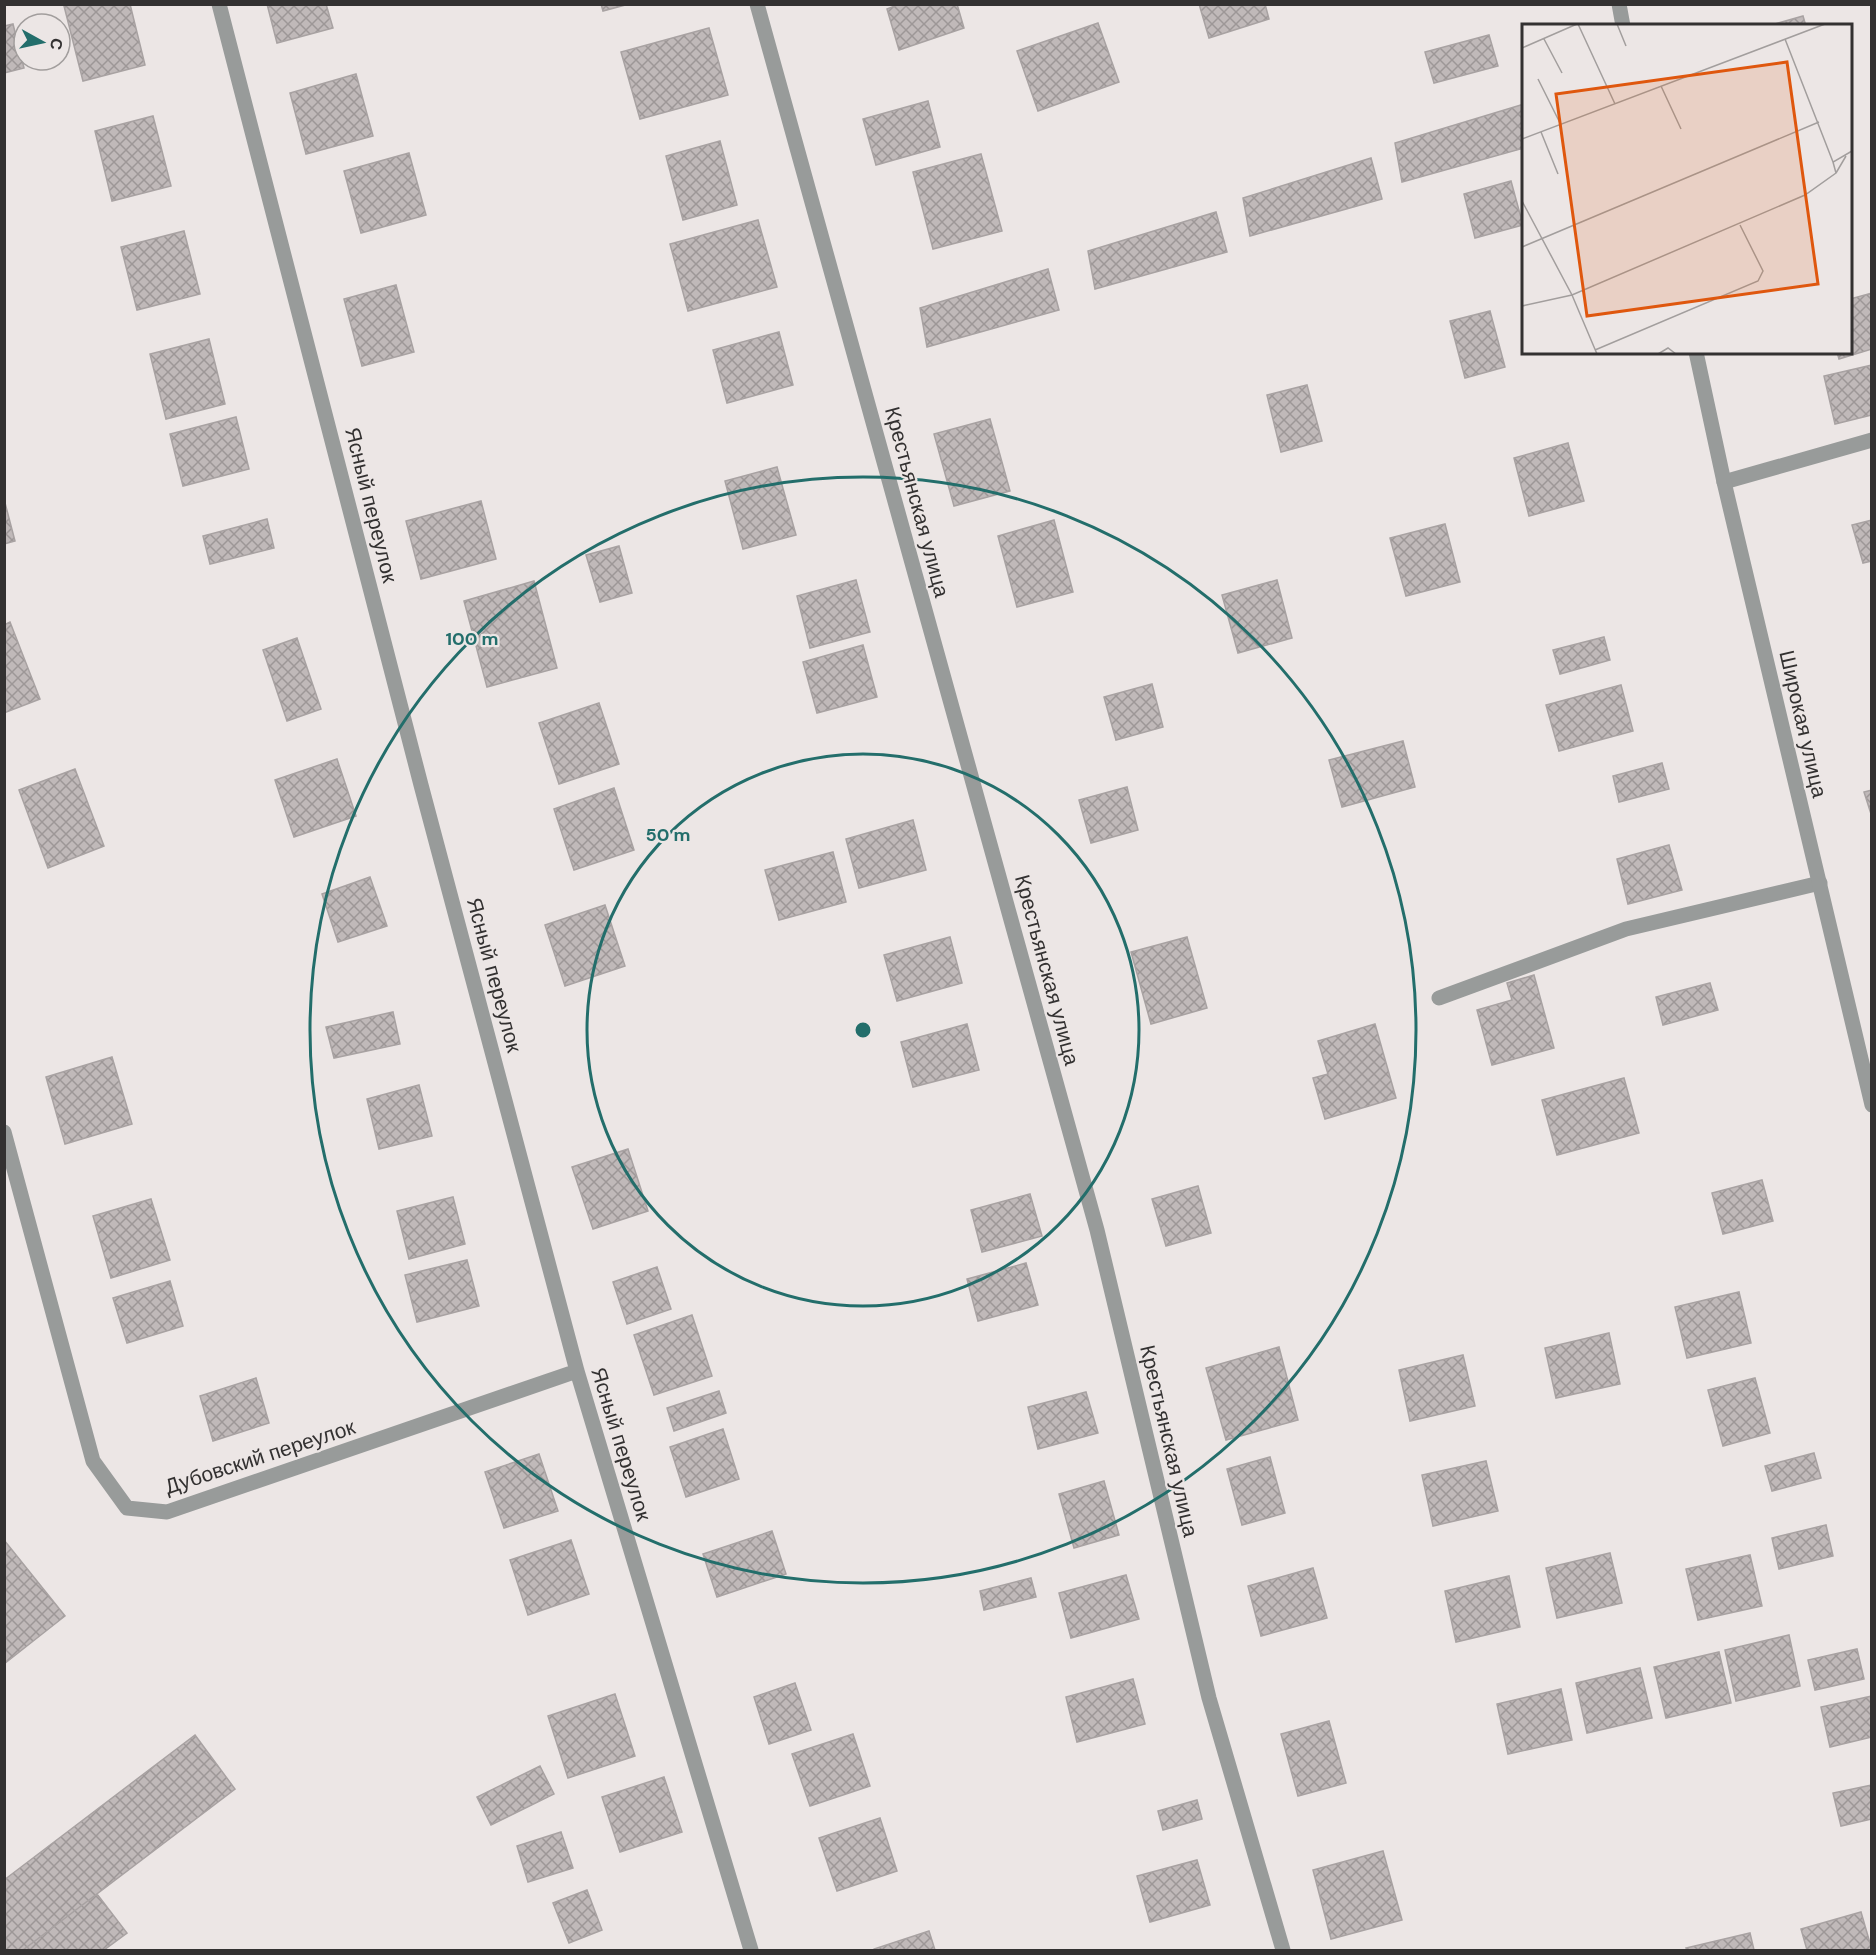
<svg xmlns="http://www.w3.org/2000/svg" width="1876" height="1955" viewBox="0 0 1876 1955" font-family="'DM Sans',sans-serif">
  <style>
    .building { fill: url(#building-cross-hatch); stroke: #a8a2a2; stroke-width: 1.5 }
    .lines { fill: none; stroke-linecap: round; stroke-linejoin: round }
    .service { stroke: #989b9a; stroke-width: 15 }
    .minor { stroke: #989b9a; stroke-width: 15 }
    .ring { fill: none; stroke: #236e6b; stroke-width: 3 }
    .labels { text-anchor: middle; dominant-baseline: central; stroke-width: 4.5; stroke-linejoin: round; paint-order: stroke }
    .street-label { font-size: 21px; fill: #333131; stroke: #ece6e5 }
    .inset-road { fill: none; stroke: #a29e9d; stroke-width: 1.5 }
    .view { fill: #df570e; fill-opacity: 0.15; stroke: #df570e; stroke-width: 3 }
    .inset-edge { fill: none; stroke: #333131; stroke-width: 3 }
    .centre { fill: #236e6b; stroke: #ece6e5; stroke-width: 3 }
    .ring-label { font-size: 18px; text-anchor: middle; font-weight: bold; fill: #236e6b; stroke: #ece6e5; stroke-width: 4.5; stroke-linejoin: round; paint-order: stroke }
  </style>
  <defs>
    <pattern id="building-cross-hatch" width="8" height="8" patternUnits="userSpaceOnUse" patternTransform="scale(1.5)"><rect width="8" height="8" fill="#c0b9b9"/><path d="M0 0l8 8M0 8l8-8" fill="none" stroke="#9d9797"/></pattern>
  </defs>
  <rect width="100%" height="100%" fill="#ece6e5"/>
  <!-- building -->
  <path class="building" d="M70,4h60l15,61 -62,16 -19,-75z
    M267,4h59l7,24 -56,15z
    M601,4h28l-26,7z
    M900,4h57l7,24 -65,22 -12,-41z
    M1199,4h66l4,15 -60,19z
    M1803,16l3,10h-38z
    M1098,23l21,59 -81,29 -21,-60z
    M13,24l11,44 -20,5v-47z
    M709,28l19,67 -88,24 -19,-67z
    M1489,35l9,31 -64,17 -9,-31z
    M356,74l17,62 -67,18 -16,-61z
    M928,101l12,46 -64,18 -13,-46z
    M1524,104v44l-122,34 -7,-39z
    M153,116l18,70 -59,15 -17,-70z
    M720,141l17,64 -54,15 -17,-64z
    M409,153l17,62 -65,18 -17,-62z
    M981,154l21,77 -69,18 -20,-77z
    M1371,158l11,41 -132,37 -7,-38z
    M1511,181l12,44 -48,13 -11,-44z
    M1216,212l11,40 -132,37 -7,-38z
    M758,220l19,67 -89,24 -18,-67z
    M184,231l16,63 -63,16 -16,-63z
    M1048,269l11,41 -132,37 -7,-39z
    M396,285l18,67 -52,14 -18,-67z
    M1872,293v56l-33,10 -2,-7h13v-53z
    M1490,311l15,56 -40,11 -15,-57z
    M779,332l14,53 -66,18 -14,-53z
    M209,339l16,65 -59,15 -16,-65z
    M1872,365v50l-37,9 -11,-48z
    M1307,385l15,56 -41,11 -14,-57z
    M236,417l13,52 -66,17 -13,-52z
    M990,419l20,72 -56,15 -20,-72z
    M1568,443l16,58 -55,15 -15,-58z
    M777,467l19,68 -53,14 -18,-68z
    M4,499l11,42 -11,3z
    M481,501l15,58 -75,20 -15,-58z
    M267,519l7,29 -64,16 -7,-28z
    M1054,520l19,72 -56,15 -19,-71z
    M1872,520v41l-9,2 -11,-38z
    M1445,524l15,58 -54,14 -16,-58z
    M619,546l13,47 -32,9 -14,-47z
    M856,580l14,52 -60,16 -13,-52z
    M1277,580l15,58 -54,15 -16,-58z
    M534,581l23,87 -70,19 -23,-86z
    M10,622l30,77 -36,14v-88z
    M1604,637l6,23 -50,14 -7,-24z
    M297,638l24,71 -34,12 -24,-71z
    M863,645l14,52 -60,16 -14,-51z
    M1152,684l11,43 -47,13 -12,-43z
    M1621,685l12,46 -74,20 -13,-46z
    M599,703l20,61 -60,20 -20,-61z
    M1403,741l12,46 -73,20 -13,-47z
    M337,759l19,57 -62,21 -19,-57z
    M1662,763l7,26 -50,13 -6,-26z
    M75,769l29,77 -56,22 -29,-78z
    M1127,787l11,43 -47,13 -12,-43z
    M614,788l20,62 -60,20 -20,-61z
    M1872,790v27l-8,-25z
    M913,820l13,50 -67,18 -13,-49z
    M1669,845l13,45 -54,14 -11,-45z
    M833,852l13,50 -67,18 -14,-50z
    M370,877l17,49 -49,16 -16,-48z
    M605,905l20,61 -60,20 -20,-61z
    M950,937l12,46 -65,18 -13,-46z
    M1187,937l20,71 -56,16 -20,-72z
    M1534,975l20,73 -62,17 -15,-55 35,-10 -5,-17z
    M1710,983l8,27 -55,15 -7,-28z
    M393,1012l7,32 -66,14 -8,-31z
    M967,1024l12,46 -66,17 -12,-45z
    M1375,1024l21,74 -71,21 -12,-41 15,-4 -10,-33z
    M112,1057l20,67 -67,20 -19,-67z
    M1624,1078l15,55 -82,22 -15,-55z
    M419,1085l13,51 -53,13 -12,-50z
    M628,1149l20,62 -55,18 -21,-62z
    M1762,1180l11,41 -50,13 -11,-41z
    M1198,1186l13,47 -45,13 -14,-47z
    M1030,1194l12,42 -60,16 -11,-42z
    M453,1197l12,47 -56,15 -12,-48z
    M151,1199l19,61 -59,18 -18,-62z
    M467,1260l12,46 -62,16 -12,-47z
    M1026,1263l12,42 -60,16 -11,-42z
    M657,1267l14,42 -44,15 -14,-42z
    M170,1281l13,45 -56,17 -14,-45z
    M1739,1292l12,51 -64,15 -12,-51z
    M692,1315l20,61 -58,19 -20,-60z
    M1609,1333l11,51 -64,14 -11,-50z
    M1279,1347l19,73 -72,20 -20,-72z
    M1463,1355l12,51 -65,15 -11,-51z
    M256,1378l13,45 -56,18 -13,-45z
    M1755,1378l15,55 -47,13 -15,-56z
    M719,1391l7,22 -52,18 -7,-23z
    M1086,1392l12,41 -60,16 -10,-42z
    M723,1429l16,50 -53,18 -16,-50z
    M1814,1453l7,25 -49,13 -7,-25z
    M539,1454l19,57 -54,17 -19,-56z
    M1270,1457l15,56 -43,12 -15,-56z
    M1486,1461l12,50 -65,15 -11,-51z
    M1104,1481l15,54 -45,13 -15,-54z
    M1826,1525l7,31 -54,13 -7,-31z
    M772,1531l14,43 -69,23 -14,-43z
    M4,1540l61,76 -61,48z
    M571,1540l18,54 -61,21 -18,-55z
    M1610,1553l12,50 -65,15 -11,-50z
    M1750,1555l12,51 -64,14 -12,-51z
    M1313,1568l14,50 -66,18 -13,-50z
    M1126,1575l13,44 -68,19 -12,-45z
    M1509,1576l11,51 -64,15 -11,-51z
    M1031,1578l5,19 -52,13 -4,-19z
    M1789,1635l11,51 -64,15 -11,-51z
    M1857,1649l7,30 -49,11 -7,-30z
    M1719,1652l12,51 -65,15 -12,-51z
    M1640,1668l12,50 -65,15 -11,-50z
    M1133,1679l12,45 -68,18 -11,-45z
    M795,1683l16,47 -42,14 -15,-47z
    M1561,1689l11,51 -64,14 -11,-50z
    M615,1694l20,62 -67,22 -20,-62z
    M1872,1696v41l-42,10 -9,-40z
    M1329,1721l17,62 -48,13 -17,-62z
    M853,1734l17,52 -60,20 -18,-52z
    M195,1735l40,54 -212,161h-19v-70z
    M540,1766l14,28 -63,31 -14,-28z
    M664,1777l18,55 -62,20 -18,-55z
    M1872,1785v34l-31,7 -8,-33z
    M1197,1800l5,19 -39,11 -5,-19z
    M880,1818l17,53 -60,20 -18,-53z
    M561,1832l12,36 -45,14 -11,-36z
    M1383,1851l19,69 -71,19 -18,-69z
    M1197,1860l13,45 -60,17 -13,-46z
    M587,1890l15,40 -33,13 -16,-40z
    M97,1894l30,39 -23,17h-81z
    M1861,1912l11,38h-65l-6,-21z
    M929,1931l6,19h-61v-1z
    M1750,1933l4,17h-67l-1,-2z"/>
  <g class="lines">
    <!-- service -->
    <path class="service" d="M1724,482l148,-42
      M1439,998l187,-69 194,-46"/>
    <!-- minor -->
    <path class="minor" d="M219,4l202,781 156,586 174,579
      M757,4l340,1226 112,468 74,252
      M1619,4l4,22
      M1696,352l28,130 148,623
      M4,1132l89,329 34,47 40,4 410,-141"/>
  </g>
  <!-- distance rings -->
  <g class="ring">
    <circle cx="863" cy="1030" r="276"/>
    <circle cx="863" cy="1030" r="553"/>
  </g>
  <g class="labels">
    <!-- street labels -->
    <g class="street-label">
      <text transform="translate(917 502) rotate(75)">Крестьянская улица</text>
      <text transform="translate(371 505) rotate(76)">Ясный переулок</text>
      <text transform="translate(1803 724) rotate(77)">Широкая улица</text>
      <text transform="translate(1047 970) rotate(75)">Крестьянская улица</text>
      <text transform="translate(494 975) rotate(75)">Ясный переулок</text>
      <text transform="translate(1169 1441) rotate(77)">Крестьянская улица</text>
      <text transform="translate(621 1444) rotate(73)">Ясный переулок</text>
      <text transform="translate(260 1457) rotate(-18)">Дубовский переулок</text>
    </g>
  </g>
  <!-- overview -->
  <g transform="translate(1522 24)">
    <rect width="330" height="330" fill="#ece6e5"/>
    <path class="inset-road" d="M56,0l37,80M95,0l9,22M22,15l18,34M263,15l48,123M0,24l55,-24M16,55l23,46M139,62l20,43M19,108l17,42M0,115l303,-115M314,149l10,-17M0,177l50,94 25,59M0,223l297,-125M0,282l50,-11 233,-100 31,-22 -3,-11 19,-11M73,326l163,-69 5,-10 -23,-46M136,330l10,-6 8,6"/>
    <path class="view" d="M265,38l31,222 -231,32 -31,-222z"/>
    <rect width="330" height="330" class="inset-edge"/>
  </g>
  <circle cx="863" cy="1030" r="9" class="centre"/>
  <g class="ring-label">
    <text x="472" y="645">100 m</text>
    <text x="668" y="841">50 m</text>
  </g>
  <!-- border -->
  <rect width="1876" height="1955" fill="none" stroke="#333131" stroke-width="12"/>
  <!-- north arrow -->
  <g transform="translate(42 42) rotate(98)"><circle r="28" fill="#ece6e5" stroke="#a29e9d" stroke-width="1.5"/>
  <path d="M0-4.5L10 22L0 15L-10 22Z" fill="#236e6b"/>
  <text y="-9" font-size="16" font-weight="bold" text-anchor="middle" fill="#333131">С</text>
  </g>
</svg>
